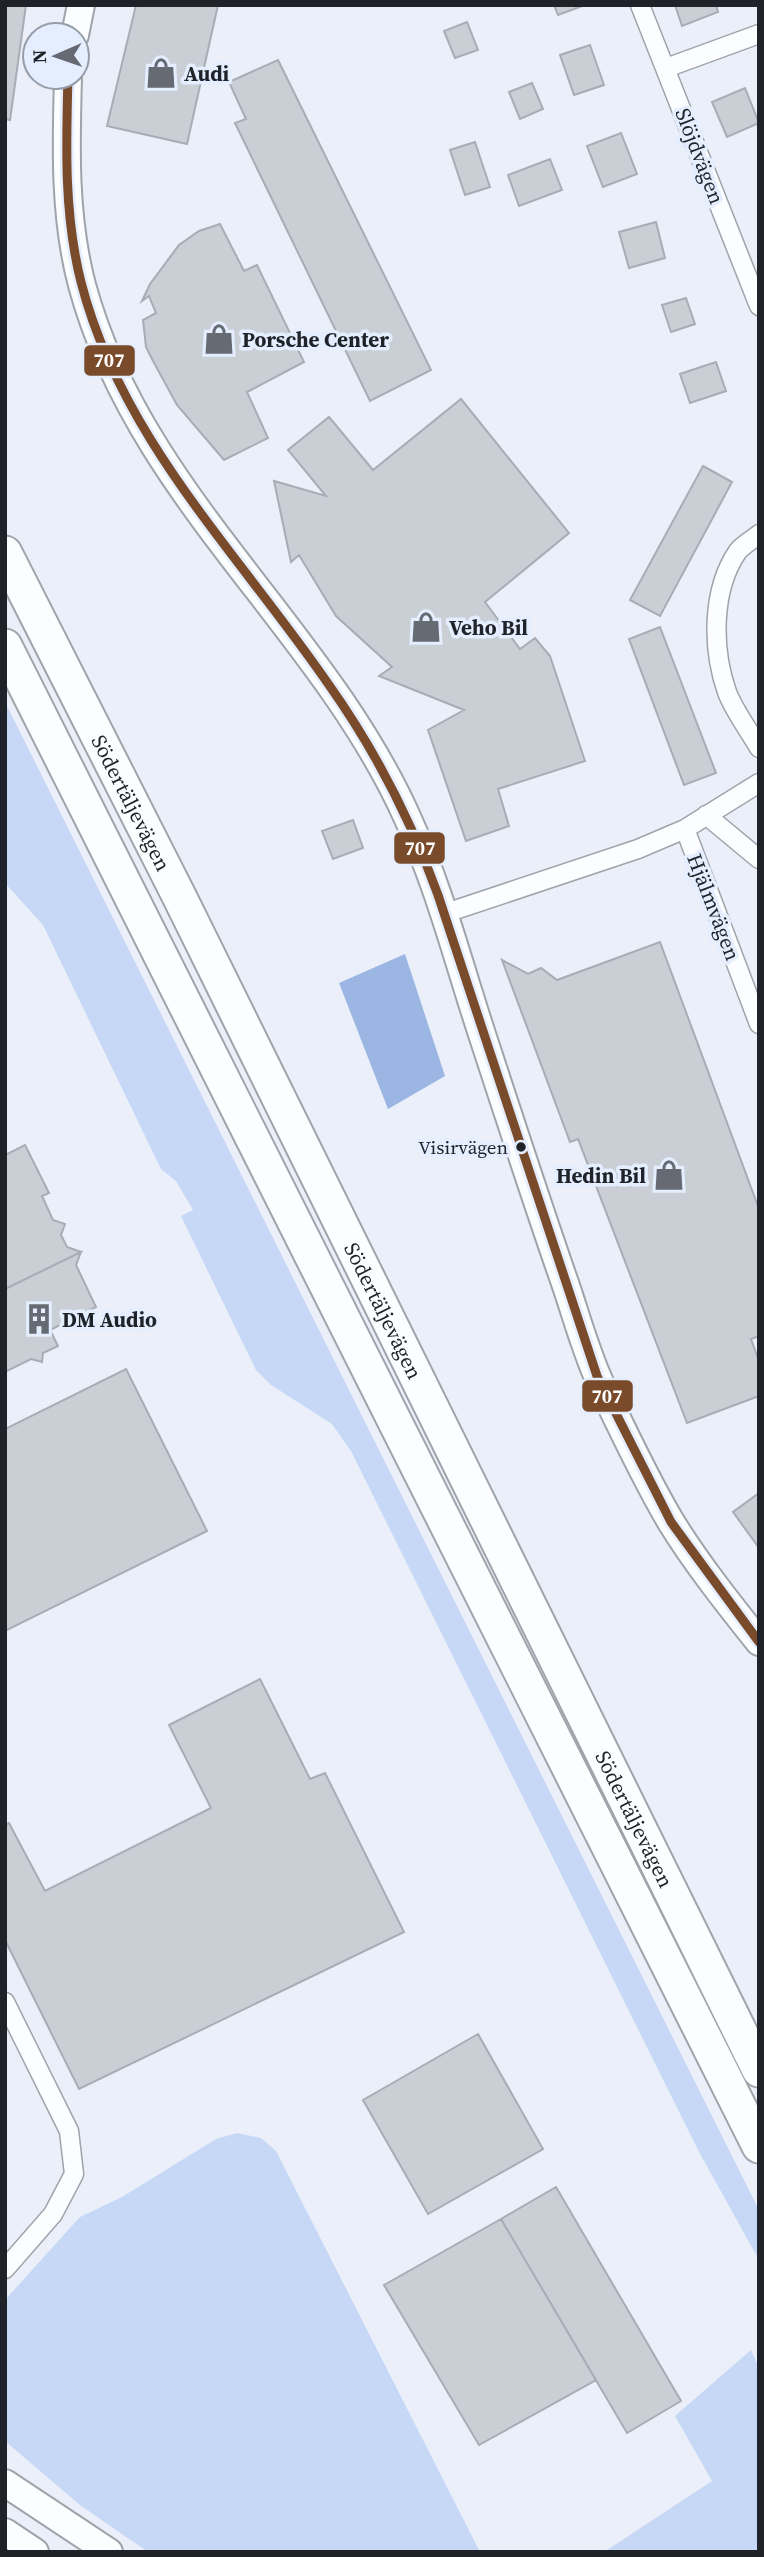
<svg xmlns="http://www.w3.org/2000/svg" width="764" height="2557" viewBox="0 0 764 2557" font-family="'Source Serif 4',serif">
  <style>
    .green { fill: #c6d8f6 }
    .water { fill: #9bb6e3 }
    .building { fill: #cacfd6; stroke: #a8acb4; stroke-width: 2 }
    .lines { fill: none; stroke-linecap: round; stroke-linejoin: round }
    .street-casing { stroke: #9fa4ab; stroke-width: 21 }
    .secondary-casing { stroke: #9fa4ab; stroke-width: 30 }
    .highway-casing { stroke: #9fa4ab; stroke-width: 37 }
    .street { stroke: #fcfdfe; stroke-width: 18 }
    .secondary { stroke: #fcfdfe; stroke-width: 26 }
    .highway { stroke: #fcfdfe; stroke-width: 33 }
    .bus-1-casing { stroke: #e4eeff; stroke-width: 14 }
    .bus-1 { stroke: #7a4b2a; stroke-width: 9 }
    .bus-dot { fill: #1f2329; stroke: #e4eeff; stroke-width: 2.5 }
    .labels { text-anchor: middle; dominant-baseline: central; stroke-width: 7; stroke-linejoin: round; paint-order: stroke }
    .bus-label { font-size: 19px; fill: #1f2329; stroke: #e4eeff; text-anchor: end }
    .poi-label { font-size: 21px; font-weight: bold; fill: #1f2329; stroke: #e4eeff; text-anchor: start }
    .street-label { font-size: 21px; fill: #1f2329; stroke: #e4eeff }
    .line-badge { stroke: #e4eeff; stroke-width: 2.5 }
    .badge-label { font-size: 19px; text-anchor: middle; font-weight: bold; fill: #fff }
  </style>
  <rect width="100%" height="100%" fill="#eaeff9"/>
  <!-- green -->
  <path class="green" d="M5,702l754,1508v50l-61,-110 -347,-699 -19,-27 -61,-39 -15,-15 -75,-154 12,-6 -17,-29 -15,-12 -118,-244 -38,-42z
    M237,2133l24,5 15,13 204,401h-332l-68,-47 -75,-64v-141l75,-83 42,-20 94,-58z
    M751,2350l8,18v184h-155l108,-71 -37,-65z"/>
  <!-- water -->
  <path class="water" d="M405,954l40,122 -57,33 -49,-126z"/>
  <!-- building -->
  <path class="building" d="M5,5h21l-16,115 -5,-1z
    M136,5h82l-31,139 -80,-18z
    M554,5h31l-27,10z
    M675,5h41l2,7 -36,14z
    M467,22l11,28 -23,8 -11,-27z
    M590,45l14,40 -30,10 -14,-40z
    M278,60l153,310 -61,31 -135,-278 11,-4 -17,-37z
    M532,83l11,26 -23,10 -11,-27z
    M745,88l14,35 -32,14 -15,-35z
    M621,133l16,41 -34,13 -16,-41z
    M475,142l15,45 -25,8 -15,-45z
    M550,159l12,31 -43,16 -11,-31z
    M656,222l9,36 -36,10 -10,-36z
    M220,224l24,47 13,-6 47,97 -57,30 21,46 -44,22 -47,-55 -24,-44 -7,-14 -3,-27 13,-7 -7,-17 -7,5 8,-17 29,-39 20,-14z
    M686,298l9,26 -24,8 -9,-27z
    M716,362l10,29 -36,12 -10,-29z
    M461,399l108,134 -84,69 35,47 15,-11 15,18 35,105 -87,28 11,37 -43,15 -38,-111 36,-20 -85,-34 13,-9 -56,-51 -37,-61 -8,7 -17,-81 52,15 -38,-46 41,-33 44,53z
    M703,466l29,16 -72,134 -30,-16z
    M660,627l56,146 -32,12 -55,-146z
    M353,820l10,28 -30,11 -11,-28z
    M660,942l99,267v127l-8,3 8,22v35l-72,27 -109,-284 -8,3 -68,-182 26,14 13,-6 16,12z
    M25,1145l24,48 -7,3 11,24 12,4 -4,11 6,12 14,5 -76,37v-134z
    M81,1252l-5,13 20,42 -46,23 8,16 -15,7 -1,9 -11,-3 -26,13v-83z
    M126,1369l81,162 -202,100v-202z
    M759,1493v55l-26,-36z
    M260,1679l50,100 15,-6 79,159 -325,157 -74,-149v-115l4,-2 36,68 166,-83 -42,-83z
    M478,2034l65,115 -115,65 -65,-114z
    M556,2187l125,214 -54,32 -126,-214z
    M501,2219l95,161 -117,65 -95,-160z"/>
  <g class="lines">
    <defs>
      <path id="street" d="M640,5l119,301
        M666,68l93,-34
        M759,534c-7,6 -16,11 -21,17 -27,39 -26,98 -11,141 7,19 22,38 32,56
        M706,815l53,44
        M685,829l74,195
        M443,914l195,-65 47,-20 74,-46
        M5,2002l64,129 5,43 -21,40 -48,55"/>
      <path id="secondary" d="M75,35l6,-30
        M68,77c-2,70 -4,140 14,208 57,211 240,341 326,534 30,66 49,138 71,206 28,86 56,172 86,258 12,35 22,73 38,106 21,44 43,91 68,133 26,42 57,81 88,120
        M5,2483l104,69
        M5,2532l30,20"/>
      <g id="highway">
        <path id="s1" d="M5,553l174,343 580,1174"/>
        <path d="M5,646l754,1500"/>
      </g>
    </defs>
    <!-- street casing -->
    <use href="#street" class="street-casing"/>
    <!-- secondary casing -->
    <use href="#secondary" class="secondary-casing"/>
    <!-- highway casing -->
    <use href="#highway" class="highway-casing"/>
    <!-- street -->
    <use href="#street" class="street"/>
    <!-- secondary -->
    <use href="#secondary" class="secondary"/>
    <!-- highway -->
    <use href="#highway" class="highway"/>
    <defs>
      <path id="bus-1" d="M68,77c-2,69 -4,138 13,205 40,157 159,273 248,403 46,65 82,135 109,210l159,481 74,146 88,120"/>
    </defs>
    <!-- bus-1 casing -->
    <use href="#bus-1" class="bus-1-casing"/>
    <!-- bus-1 -->
    <use href="#bus-1" class="bus-1"/>
  </g>
  <!-- icons -->
  <defs>
    <symbol id="shop-bare" viewBox="-9 -9 18 18"><path d="M-5-2.5h2.3a2.7 3.5 0 0 1 5.4 0H5L5.5 6h-11ZM-1.5-2.5h3a1.5 2.3 0 0 0-3 0Z" fill="#666a72" stroke="#e4eeff" stroke-width="2.5" paint-order="stroke"/></symbol>
    <symbol id="building-bare" viewBox="-9 -9 18 18"><path d="M-4-6H4V6H1V3H-1V6H-4ZM-2.5-4.3h1.7v1.8h-1.7ZM.8-4.3h1.7v1.8H.8ZM-2.5-1h1.7V.8h-1.7ZM.8-1h1.7V.8H.8Z" fill="#666a72" stroke="#e4eeff" stroke-width="2.5" paint-order="stroke"/></symbol>
  </defs>
  <g fill-rule="evenodd">
    <use href="#shop-bare" x="139" y="51" width="44" height="44"/>
    <use href="#shop-bare" x="197" y="317" width="44" height="44"/>
    <use href="#shop-bare" x="404" y="605" width="44" height="44"/>
    <use href="#shop-bare" x="647" y="1153" width="44" height="44"/>
    <use href="#building-bare" x="17" y="1297" width="44" height="44"/>
  </g>
  <!-- markers -->
  <circle class="bus-dot" cx="521" cy="1147" r="6"/>
  <g class="labels">
    <!-- bus labels -->
    <g class="bus-label">
      <text x="508" y="1147">Visirvägen</text>
    </g>
    <!-- poi labels -->
    <g class="poi-label">
      <text x="184" y="73">Audi</text>
      <text x="242" y="339">Porsche Center</text>
      <text x="449" y="627">Veho Bil</text>
      <text x="646" y="1175" text-anchor="end">Hedin Bil</text>
      <text x="62" y="1319">DM Audio</text>
    </g>
    <!-- street labels -->
    <g class="street-label">
      <text transform="translate(700 156) rotate(69)">Slöjdvägen</text>
      <text stroke="none"><textPath href="#s1" startOffset="280">Södertäljevägen</textPath></text>
      <text transform="translate(714 907) rotate(69)">Hjälmvägen</text>
      <text stroke="none"><textPath href="#s1" startOffset="847">Södertäljevägen</textPath></text>
      <text stroke="none"><textPath href="#s1" startOffset="1414">Södertäljevägen</textPath></text>
    </g>
  </g>
  <g class="line-badge">
    <rect x="83" y="344" width="53" height="33" rx="7" fill="#7a4b2a"/>
    <rect x="393" y="831" width="53" height="34" rx="7" fill="#7a4b2a"/>
    <rect x="581" y="1379" width="53" height="34" rx="7" fill="#7a4b2a"/>
  </g>
  <g class="badge-label">
    <text x="109" y="367">707</text>
    <text x="420" y="855">707</text>
    <text x="607" y="1403">707</text>
  </g>
  <!-- border -->
  <rect width="764" height="2557" fill="none" stroke="#1f2329" stroke-width="14"/>
  <!-- north arrow -->
  <g transform="translate(56 56) rotate(268)"><circle r="33" fill="#e4eeff" stroke="#959da9" stroke-width="2"/>
  <path d="M0-5L12 26L0 18L-12 26Z" fill="#666a72"/>
  <text y="-10" font-size="19" font-weight="bold" text-anchor="middle" fill="#1f2329">N</text>
  </g>
</svg>
